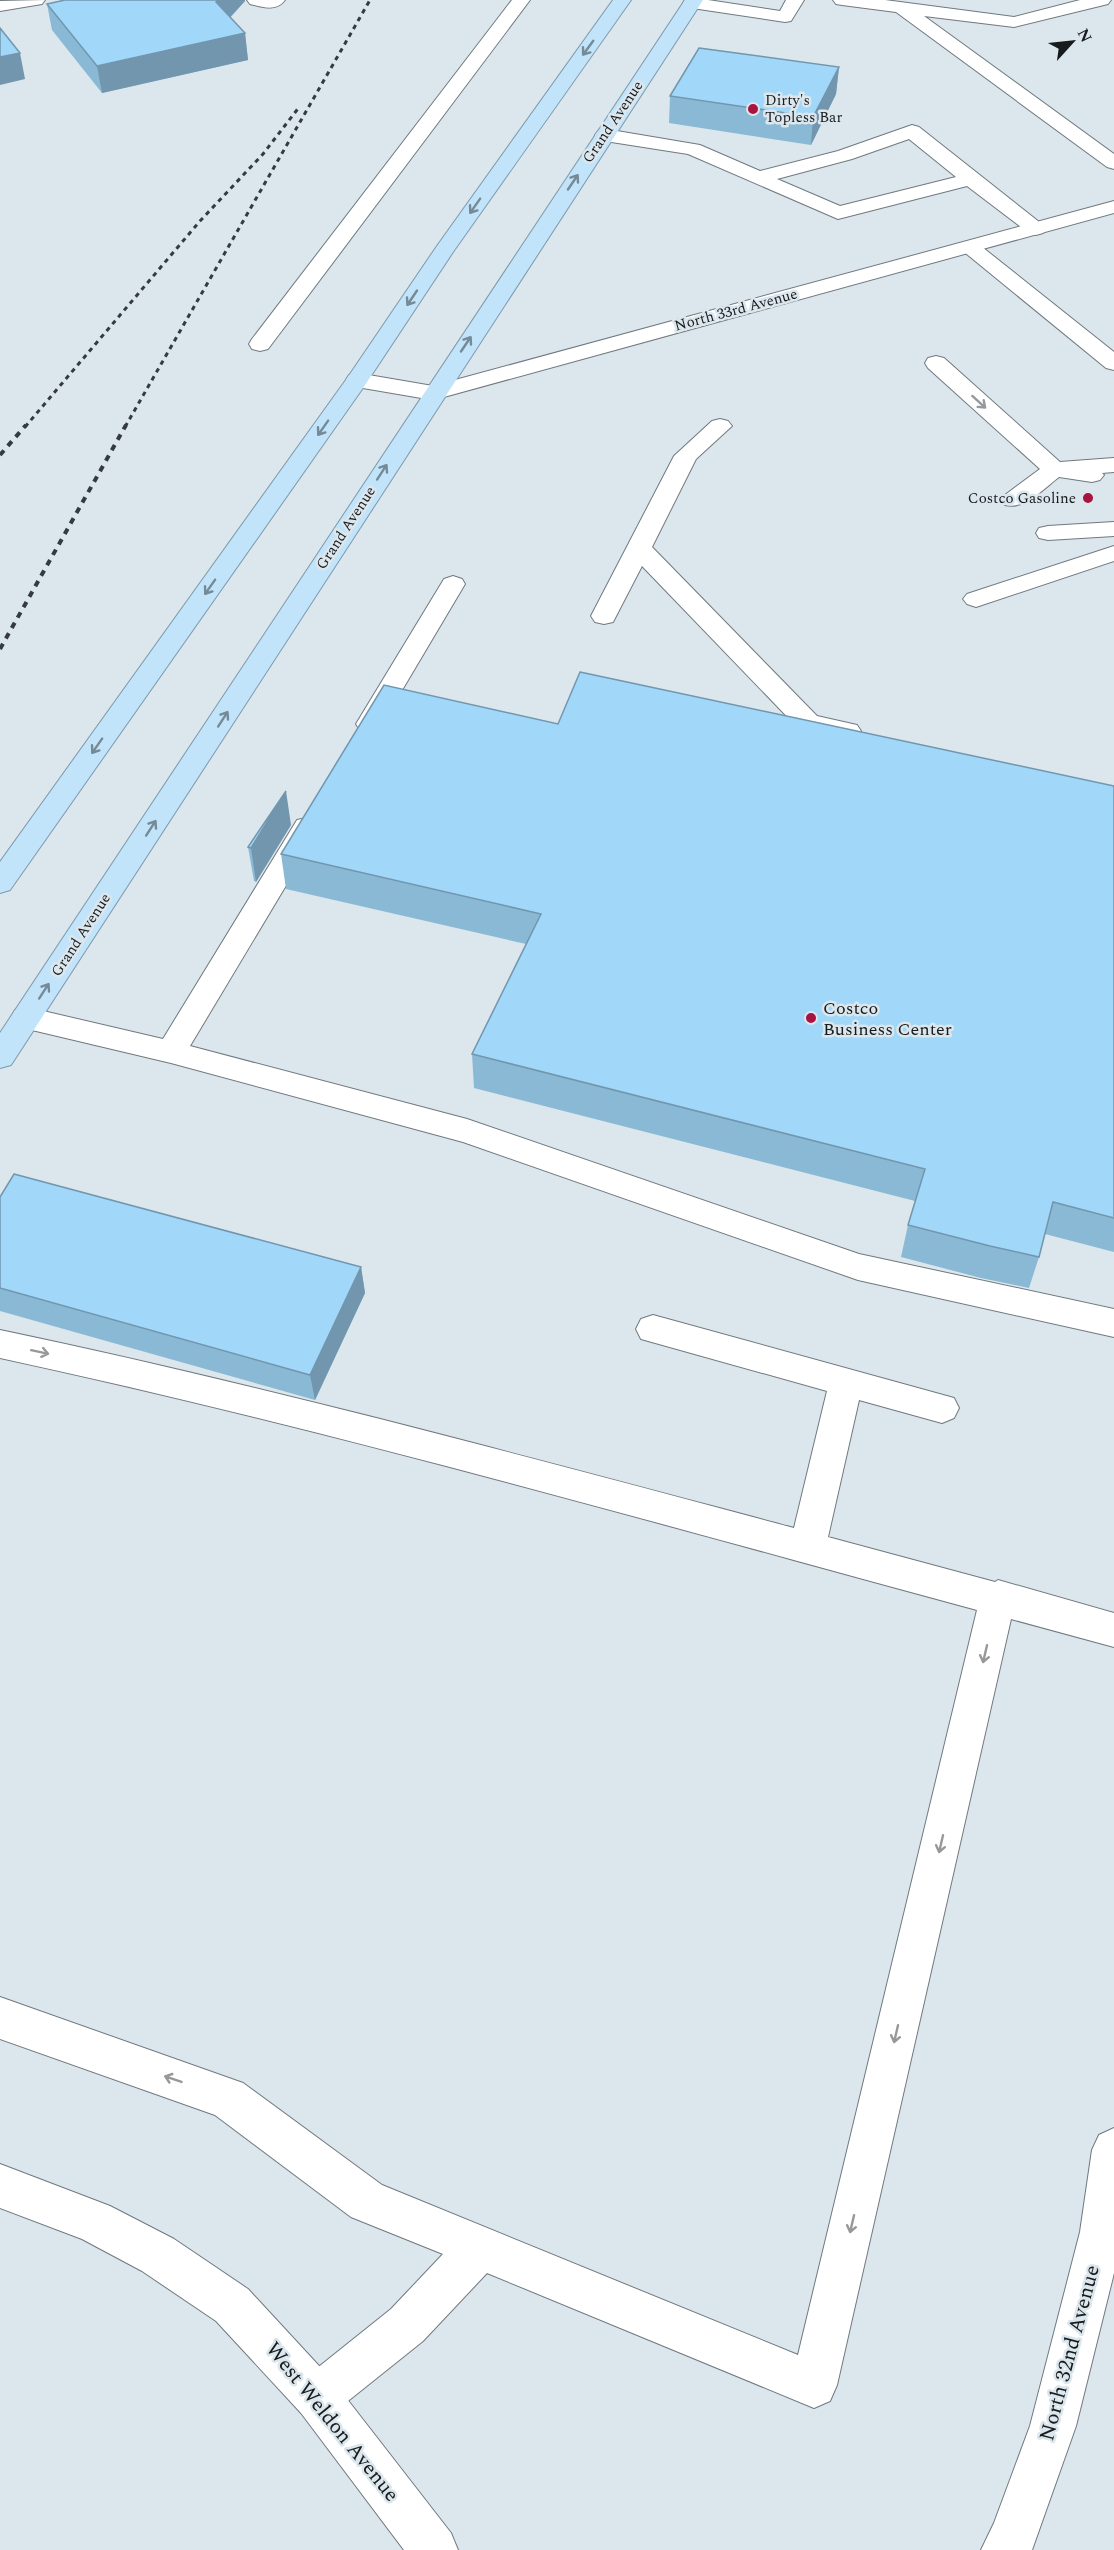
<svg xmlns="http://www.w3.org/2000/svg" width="1114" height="2550" viewBox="0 0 1114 2550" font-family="Spectral,serif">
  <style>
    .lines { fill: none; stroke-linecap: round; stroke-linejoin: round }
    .service-casing { stroke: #70797f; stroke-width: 2 }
    .minor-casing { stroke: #70797f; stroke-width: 2 }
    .trunk-casing { stroke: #7c99ab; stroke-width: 2 }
    .service { fill: #fff; fill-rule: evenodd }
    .minor { fill: #fff; fill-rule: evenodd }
    .trunk { fill: #c2e4fa; fill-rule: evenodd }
    .rail-far1 { stroke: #353a3d; stroke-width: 3; stroke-dasharray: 4.5 4.5; stroke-linecap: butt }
    .rail { stroke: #353a3d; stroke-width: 4; stroke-dasharray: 6 6; stroke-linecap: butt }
    .wall { fill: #8ab9d5 }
    .shaded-wall { fill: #7196ae }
    .building { fill: #a1d7f8; stroke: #7196ae; stroke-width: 1.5 }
    .oneway { stroke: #758a97 }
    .oneway2 { stroke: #979899 }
    .poi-dot { fill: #a9133f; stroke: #dbe6ed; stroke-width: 2 }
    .labels { text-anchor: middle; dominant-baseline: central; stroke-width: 5; stroke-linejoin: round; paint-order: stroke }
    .far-poi-label { font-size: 15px; fill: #171b1d; stroke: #dbe6ed; text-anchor: start }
    .far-street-label { font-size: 15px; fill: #171b1d; stroke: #dbe6ed }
    .poi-label { font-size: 18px; fill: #171b1d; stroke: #dbe6ed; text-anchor: start }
    .near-street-label { font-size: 21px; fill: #171b1d; stroke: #dbe6ed }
  </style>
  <rect width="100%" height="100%" fill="#dbe6ed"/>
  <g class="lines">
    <defs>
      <path id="service" d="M45,0l-3,4 -42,7v-10z
        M247,0h38c-9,12 -22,7 -35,4z
        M512,0h18l-262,349 -8,2 -8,-2 -3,-5 3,-5z
        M685,0h23l72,11 6,-11h18l-13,21 -6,1 -93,-14 -6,-1 -3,-4z
        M833,0h52l129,17 66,-17h31l-3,4 -94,23 -90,-11 190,138v15l-7,-2 -211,-155 -54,-7 -6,-1z
        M912,125l7,2 124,98 3,4 -3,4 -7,2 -7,-2 -62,-47 -129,33 -150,-65 -83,-13 -7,-2 -3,-4 3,-4 7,-2 95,16 60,26 78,-20zM909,139l47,38 -116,29 -63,-27 75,-20z
        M970,241l7,2 137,109v18l-8,-2 -143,-117 -3,-4 3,-4z
        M936,356l8,2 116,104 54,-4v14l-12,1 2,2 -4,5 -8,2 -33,-5c-16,12 -34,33 -54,28l-4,-5 4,-5 35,-26 -112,-101 -3,-5 3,-5z
        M720,419l8,2 4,5 -36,33 -44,88 165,169 40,9 4,6 -4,6 -9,3 -49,-11 -157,-163 -29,56 -9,2 -9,-2 -4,-6 83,-160 38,-35z
        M1114,522v14l-66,4 -9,-2 -3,-5 3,-5 9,-2z
        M1114,546v15l-138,46 -9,-3 -4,-5 4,-5z
        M453,576l9,3 3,5 -83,140 -4,6 -9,3 -9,-3 -4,-6 85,-140 3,-5z
        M307,818l10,2 4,7 -131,219 277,73 392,135 255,55v28l-256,-57 -395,-138 -292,-79 -156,-37 -4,-8 4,-8 11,-3 137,32 134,-219z
        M653,1315l301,83 5,10 -5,10 -12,5 -83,-23 -31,137 167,45 3,-2 116,33v34l-103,-28 -174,766 -7,16 -16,7 -327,-135 -64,68 -90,72 -16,7 -16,-7 -7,-16 7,-16 90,-72 52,-55 -92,-37 -136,-102 -215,-76v-42l243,86 139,102 416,170 179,-745c-325,-88 -648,-181 -977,-252v-28c267,56 531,128 794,198l33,-137 -186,-52 -5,-10 5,-10z"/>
      <path id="minor" d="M1114,201v12l-681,187 -76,-13 -8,-2 -3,-5 3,-5 8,-2 76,13z
        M1114,2128v145l-38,153 -44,124h-51l13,-27 36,-97 50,-194 12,-82 7,-15z
        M0,2164l110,42 64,33 74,50 85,92 118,152 7,17h-54l-103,-137 -85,-92 -74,-50 -60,-32 -82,-31z"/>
      <path id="trunk" d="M613,0h18l-178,252 -88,133 -355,505 -10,3v-31l348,-485 89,-131z
        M685,0h18l-692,1065 -11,3v-35z"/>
    </defs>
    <!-- service casing -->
    <use href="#service" class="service-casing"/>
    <!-- minor casing -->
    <use href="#minor" class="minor-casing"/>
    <!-- trunk casing -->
    <use href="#trunk" class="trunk-casing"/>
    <!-- service -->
    <use href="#service" class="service"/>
    <!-- minor -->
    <use href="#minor" class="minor"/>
    <!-- trunk -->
    <use href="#trunk" class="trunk"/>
    <!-- rail-far1 -->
    <path class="rail-far1" d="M25,427l175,-206 63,-67 37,-48
      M125,427l245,-427"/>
    <!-- rail -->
    <path class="rail" d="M0,455l26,-30
      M0,649l126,-224"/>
  </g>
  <!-- wall -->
  <path class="wall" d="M245,1l-15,17 15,15 3,27 -146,33 -50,-63 -5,-26z
    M839,67l-3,27 -25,51 -142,-22 1,-27z
    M558,724l556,62v466l-69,-18 -6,23 -10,31 -48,-10 -80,-21 7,-32 7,-24 -441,-113 -2,-34 54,-110 -240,-55 -5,-35z
    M291,825l-35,57 -2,-1 -6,-34z
    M0,1197l361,70 4,26 -50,107 -315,-89z"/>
  <!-- shaded-wall -->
  <path class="shaded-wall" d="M218,0h27v1l-26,28 -3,-27z
    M245,33l3,27 -146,33 -5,-27z
    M20,53l5,26 -25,6v-28z
    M839,67l-3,27 -25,51 2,-28z
    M286,791l5,34 -35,57 -5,-34z
    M361,1267l4,26 -50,107 -5,-25z"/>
  <!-- building -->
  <path class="building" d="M65,0h153l-2,2 29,31 -148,33 -50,-62z
    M0,28l20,25 -20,4z
    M699,48l140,19 -26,50 -143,-21z
    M580,672l534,114v432l-61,-16 -14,55 -49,-11 -82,-21 17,-56 -453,-115 69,-140 -260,-60 103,-169 174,39z
    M286,791l-35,57 -3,-1z
    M14,1174l347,93 -51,108 -310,-87v-91z"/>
  <!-- one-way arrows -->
  <defs><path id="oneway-shaft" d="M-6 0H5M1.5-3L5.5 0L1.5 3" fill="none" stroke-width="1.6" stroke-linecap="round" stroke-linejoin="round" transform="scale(1.5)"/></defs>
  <g class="oneway">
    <use href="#oneway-shaft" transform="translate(588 48) rotate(126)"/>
    <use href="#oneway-shaft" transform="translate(573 182) rotate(-56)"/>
    <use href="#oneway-shaft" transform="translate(475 206) rotate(125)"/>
    <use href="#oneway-shaft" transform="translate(412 298) rotate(124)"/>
    <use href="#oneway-shaft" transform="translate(466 344) rotate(-56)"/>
    <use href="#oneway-shaft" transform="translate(323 428) rotate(125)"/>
    <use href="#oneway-shaft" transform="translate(382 472) rotate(-57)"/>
    <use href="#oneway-shaft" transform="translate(210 587) rotate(125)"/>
    <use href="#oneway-shaft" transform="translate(223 719) rotate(-57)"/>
    <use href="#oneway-shaft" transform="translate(97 746) rotate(125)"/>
    <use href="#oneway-shaft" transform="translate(151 828) rotate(-57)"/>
    <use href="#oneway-shaft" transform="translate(44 991) rotate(-57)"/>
  </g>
  <g class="oneway2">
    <use href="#oneway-shaft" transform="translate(979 402) rotate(42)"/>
    <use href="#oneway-shaft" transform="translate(40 1352) rotate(12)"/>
    <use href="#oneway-shaft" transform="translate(985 1654) rotate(103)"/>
    <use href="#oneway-shaft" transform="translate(941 1844) rotate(103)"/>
    <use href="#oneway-shaft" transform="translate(896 2034) rotate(103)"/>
    <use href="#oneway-shaft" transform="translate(173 2079) rotate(-161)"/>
    <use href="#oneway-shaft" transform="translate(852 2224) rotate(103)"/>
  </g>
  <!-- markers -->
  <g class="poi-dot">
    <circle cx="753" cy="109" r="6"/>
    <circle cx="1088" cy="498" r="6"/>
    <circle cx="811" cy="1018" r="6"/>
  </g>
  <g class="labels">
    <!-- far-poi labels -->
    <g class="far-poi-label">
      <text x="765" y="100">Dirty's<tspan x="765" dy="17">Topless Bar</tspan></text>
      <text x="1076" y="498" text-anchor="end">Costco Gasoline</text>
    </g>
    <!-- far-street labels -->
    <g class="far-street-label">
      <text transform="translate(613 122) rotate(-56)">Grand Avenue</text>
      <text transform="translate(736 310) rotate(-15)">North 33rd Avenue</text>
      <text transform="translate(346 528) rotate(-57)">Grand Avenue</text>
      <text transform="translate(81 935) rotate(-57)">Grand Avenue</text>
    </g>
    <!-- poi labels -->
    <g class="poi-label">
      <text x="823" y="1008">Costco<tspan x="823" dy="21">Business Center</tspan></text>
    </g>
    <!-- near-street labels -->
    <g class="near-street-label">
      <text transform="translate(1070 2353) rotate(-75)">North 32nd Avenue</text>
      <text transform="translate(332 2422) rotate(51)">West Weldon Avenue</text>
    </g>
  </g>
  <!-- north arrow -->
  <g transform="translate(1072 42) rotate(63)" stroke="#dbe6ed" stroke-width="4.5" paint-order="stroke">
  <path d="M0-4.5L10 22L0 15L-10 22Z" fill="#171b1d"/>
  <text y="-9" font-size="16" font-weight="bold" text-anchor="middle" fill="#171b1d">N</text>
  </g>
</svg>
